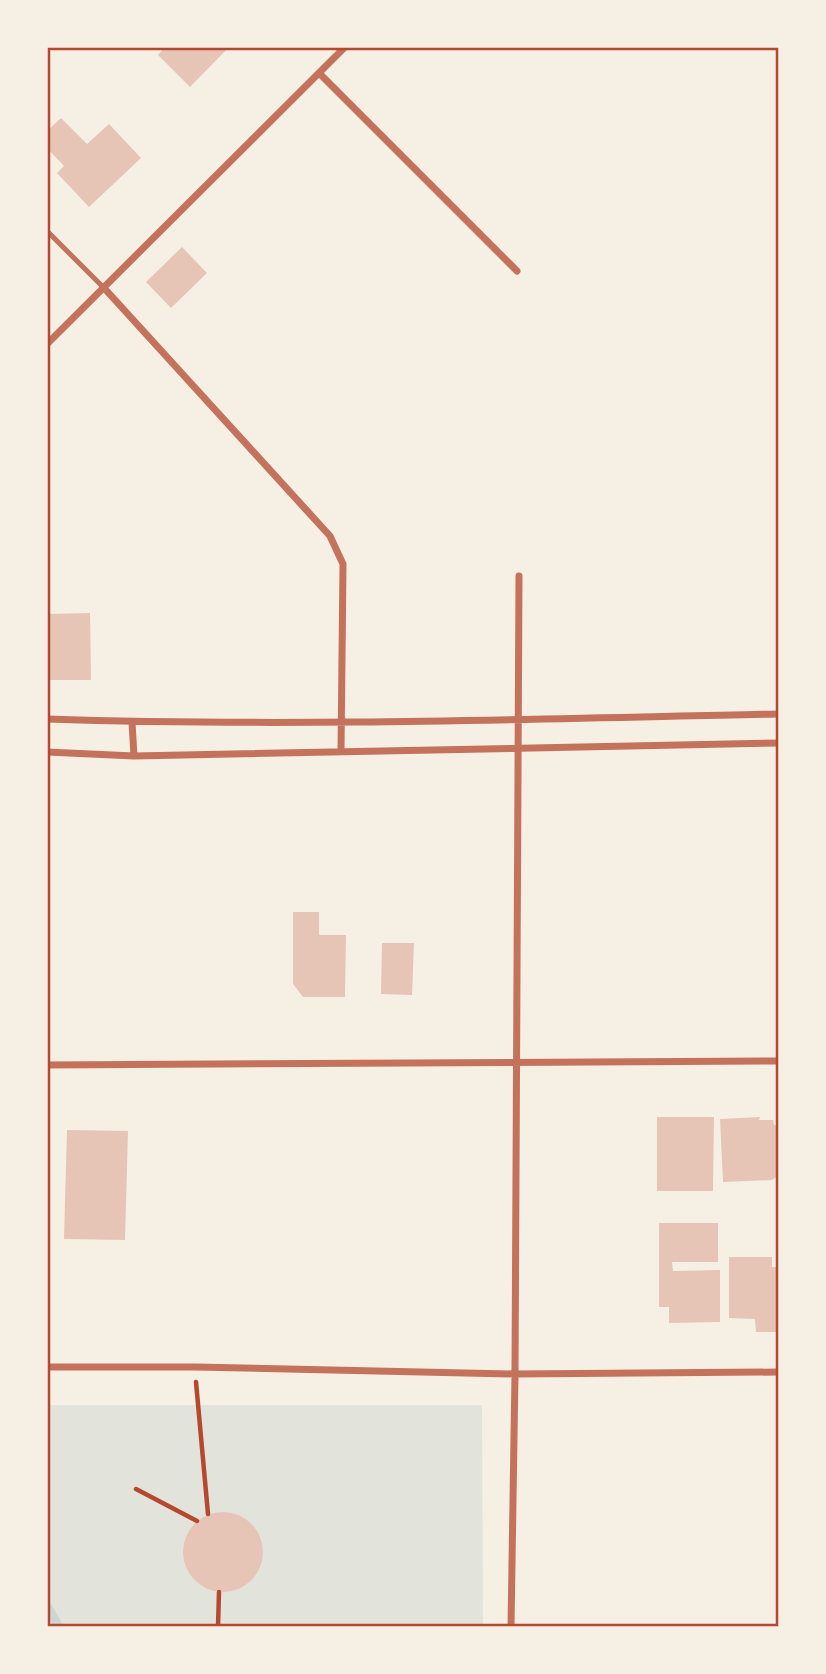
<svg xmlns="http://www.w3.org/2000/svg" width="826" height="1674" viewBox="0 0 826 1674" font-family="'Open Sans',sans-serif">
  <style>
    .green { fill: #e2e4dc }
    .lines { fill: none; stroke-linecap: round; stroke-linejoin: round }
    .stream { stroke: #c9d6d2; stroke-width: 9 }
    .building { fill: #e6c5b7 }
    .path { stroke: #b5482f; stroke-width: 4.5 }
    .service { stroke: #c5725c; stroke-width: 5 }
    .minor { stroke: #c5725c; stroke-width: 7 }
    .neatline { fill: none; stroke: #b5482f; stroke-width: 2.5 }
  </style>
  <rect width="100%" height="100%" fill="#f6efe4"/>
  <!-- green -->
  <path class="green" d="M47,1405h435l1,222h-436z"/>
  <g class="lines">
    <!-- stream -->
    <path class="stream" d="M47,1606l12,21"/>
  </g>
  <!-- building -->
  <path class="building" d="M165,47h64l-39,40 -32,-32z
    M61,118l26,26 22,-20 32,34 -52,49 -32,-34 7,-7 -17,-18v-17z
    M182,247l25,26 -36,35 -25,-26z
    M90,613l1,67h-43v-66z
    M293,912h26v23h27l-1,62h-42l-10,-13z
    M382,943h32l-2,52 -31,-1z
    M657,1117h57l-1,74h-56z
    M760,1117l-1,3h14l1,5h5v50l-7,5 -49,2 -3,-63z
    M67,1130l61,1 -3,109 -61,-1z
    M659,1223h59v39h-46l1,9 47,-1v52l-51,1v-16h-10z
    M729,1257h43v10h7v65h-23l-1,-13 -26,-1z
    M183 1552a40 40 0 1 1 80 0a40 40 0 1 1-80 0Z"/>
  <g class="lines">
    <!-- path -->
    <path class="path" d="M196,1382l12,132
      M136,1489l61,32
      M218,1627l1,-35"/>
    <!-- service -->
    <path class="service" d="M47,231l58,58"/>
    <!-- minor -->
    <path class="minor" d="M320,74l197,197
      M105,289l225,247 13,28 -2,187
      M47,344l298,-297
      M47,719c244,8 488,0 732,-5
      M132,722l2,34
      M47,752l87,4 645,-13
      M47,1065l732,-4
      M47,1367h148l320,7 264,-2
      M511,1627l4,-253 4,-798"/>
  </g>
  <!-- border -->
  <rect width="826" height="1674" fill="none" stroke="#f6efe4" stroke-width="98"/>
  <rect x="49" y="49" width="728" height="1576" class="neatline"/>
</svg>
